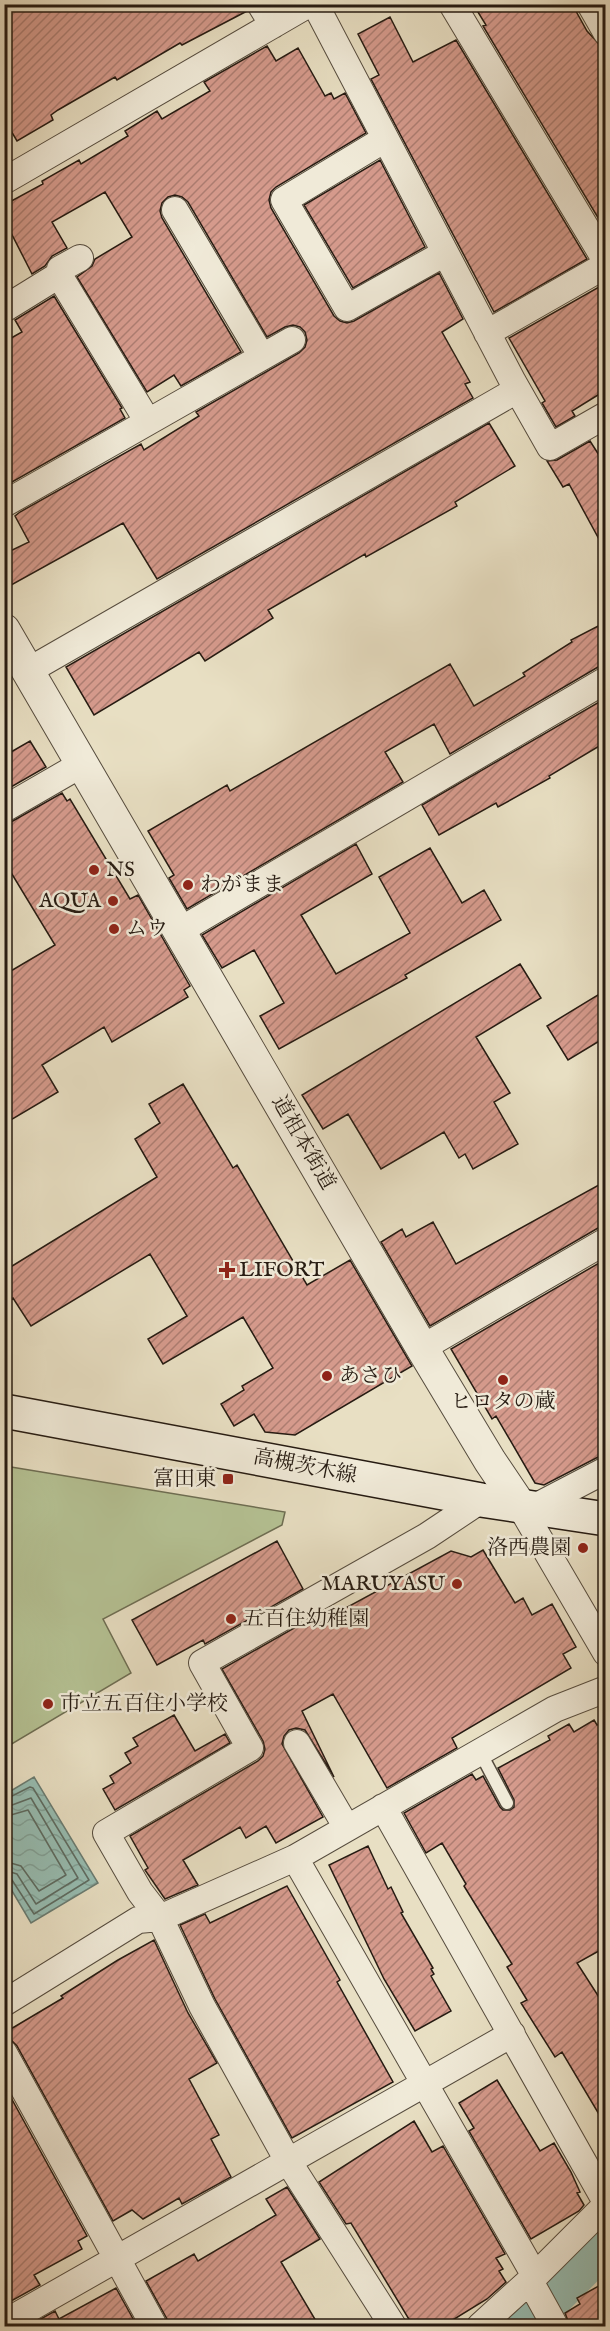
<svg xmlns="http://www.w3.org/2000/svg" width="610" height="2331" viewBox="0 0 610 2331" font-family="'IM FELL English','Noto Serif JP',serif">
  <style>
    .park { fill: #b5c294; stroke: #6e6e53; stroke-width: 1.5 }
    .water { fill: url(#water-waves); stroke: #6a7c72; stroke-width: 1.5 }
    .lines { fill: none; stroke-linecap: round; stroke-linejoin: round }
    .shore { stroke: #5e6c62; stroke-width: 1.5 }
    .river { stroke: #97bdb2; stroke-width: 57 }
    .building { fill: url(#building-hatch); stroke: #261b12; stroke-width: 1.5 }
    .service-casing { stroke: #564c3e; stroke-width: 15 }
    .minor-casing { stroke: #564c3e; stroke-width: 28 }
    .tertiary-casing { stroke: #564c3e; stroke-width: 34 }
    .secondary-casing { stroke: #261b12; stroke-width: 36 }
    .service { stroke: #f0ead8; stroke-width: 12 }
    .minor { stroke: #f0ead8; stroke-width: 26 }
    .tertiary { stroke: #f0ead8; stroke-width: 32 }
    .secondary { stroke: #f0ead8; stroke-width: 33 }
    .poi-dot { fill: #8f2418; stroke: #f0ead8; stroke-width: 2 }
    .labels { text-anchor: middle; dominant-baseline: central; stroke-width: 5; stroke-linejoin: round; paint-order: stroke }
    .poi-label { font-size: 21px; fill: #261b12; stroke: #f0ead8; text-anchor: start }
    .street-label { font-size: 21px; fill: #261b12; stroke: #f0ead8 }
  </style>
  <defs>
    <pattern id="water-waves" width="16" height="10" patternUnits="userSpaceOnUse" patternTransform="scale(1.5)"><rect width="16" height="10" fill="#97bdb2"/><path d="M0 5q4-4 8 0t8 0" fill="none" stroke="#82a298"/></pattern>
    <pattern id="building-hatch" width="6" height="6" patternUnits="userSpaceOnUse" patternTransform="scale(1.5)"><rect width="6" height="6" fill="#d59a8c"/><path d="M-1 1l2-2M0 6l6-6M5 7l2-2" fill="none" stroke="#ad7d71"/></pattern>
  </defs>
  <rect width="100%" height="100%" fill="#e8dfc3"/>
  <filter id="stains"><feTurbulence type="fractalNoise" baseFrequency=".00333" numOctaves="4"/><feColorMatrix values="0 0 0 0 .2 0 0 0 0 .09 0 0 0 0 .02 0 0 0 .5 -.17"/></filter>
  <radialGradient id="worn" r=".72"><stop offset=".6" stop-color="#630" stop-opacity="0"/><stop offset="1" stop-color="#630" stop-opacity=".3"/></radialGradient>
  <!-- park -->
  <path class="park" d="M4,1466h1l280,46 -3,13 -179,94 28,54 -126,75z"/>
  <!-- water -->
  <path class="water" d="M34,1777l64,106 -67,40 -26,-44 -1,-84z"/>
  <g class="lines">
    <!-- shore -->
    <path class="shore" d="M4,1800l26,-13 3,1 56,92 -55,34 -22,-34 -8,-3
      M4,1808l27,-10 47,80 -42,26 -19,-30 -13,-4
      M4,1817l24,-7 38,65 -27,16 -18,-25 -17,-5"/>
    <!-- river -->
    <path class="river" d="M513,2326l93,-94"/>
  </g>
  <!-- building -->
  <path class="building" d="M4,4h241l2,7 -65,34 -2,-2 -63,37 -2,-3 -57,33 -7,5 2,5 -36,21 -13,-22z
    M473,4h99l15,27 13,14 6,11v175l-123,-205 3,-1z
    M390,17l23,45 43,-22 131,219 -93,53 -123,-233 8,-4 -21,-41z
    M267,46l9,15 22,-13 27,48 6,-3 3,6 11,-6 21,40 -90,54 -5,5 -2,8 2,8 63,108 6,5 7,2 7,-2 85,-48 24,46 -21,13 28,50 -5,2 8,14 -316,181 -34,-56 -119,66v-35l25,-12 -14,-26 5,-4 121,-68 3,6 55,-34 -3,-4 103,-59 6,-6 2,-7 -2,-8 -5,-5 -7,-2 -8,2 -18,10 -79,-135 -6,-5 -7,-2 -7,2 -6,6 -2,8 2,7 79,134 -60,34 -7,-11 -27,17 -70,-115 15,-11 3,-7 37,-22 -27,-45 -53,30 15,26 -15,8 -7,10 -13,8 -28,-55v-14l39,-21 -1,-3 37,-21 2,4 47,-28 -3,-5 32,-20 5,8 48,-28 -6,-9z
    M380,160l45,87 -72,41 -49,-83z
    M606,283v107l-34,21 3,5 -19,11 -14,-24 3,-2 -36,-63z
    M54,296l68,112 -2,1 5,9 -120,68 -1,-144 18,-10 -7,-12z
    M489,423l26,43 -60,36 2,4 -91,51 -1,-3 -97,56 5,8 -68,43 -6,-9 -105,63 -28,-48z
    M590,441l16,25v86l-37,-68 -6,3 -16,-26 10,-1z
    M606,622v43l-8,2 -148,87 -16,-30 -49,28 18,30 -216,127 -18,-31 5,-3 -26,-44 79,-46 3,6 220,-127 24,42 51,-30 -2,-3 49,-31 -1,-2z
    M606,698v44l-57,34 1,2 -52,29 -2,-4 -57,32 -17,-30z
    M30,741l16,26 -42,24v-35z
    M62,793l5,8 3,-2 60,100 8,-4 52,91 -6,4 4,7 -76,45 -8,-15 -62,38 16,27 -54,32v-149l51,-30 -51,-84v-37l7,-2z
    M356,844l16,30 -71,41 35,59 74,-41 -31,-56 51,-29 32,55 22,-13 17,30 -96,55 2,3 -128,71 -19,-33 24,-13 -30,-53 -32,18 -20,-33z
    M520,964l21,34 -65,39 34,56 -16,9 24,42 -45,25 -8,-15 -6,4 -15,-26 -63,37 -33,-55 -25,15 -21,-34z
    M606,990v47l-38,23 -21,-34z
    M183,1084l50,84 4,-3 70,120 43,-25 62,106 -117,69 -30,-3 -11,-18 -20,12 -13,-22 23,-14 -2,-4 31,-18 -30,-51 -80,47 -15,-25 39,-23 -37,-62 -119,72 -18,-28 -9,5v-32l153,-94 -22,-38 25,-16 -11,-19z
    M606,1181v45l-8,2 -168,98 -49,-84 21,-13 4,8 27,-15 23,42z
    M606,1259v194l-62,32 -9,-2 -39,-67 -4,3 -41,-70z
    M277,1541l26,48 -98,55 -2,-4 -46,25 -25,-45z
    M483,1550l32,53 8,-5 9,17 20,-11 24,43 -13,7 8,14 -119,70 5,10 -70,40 -54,-94 -31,17 32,66 -29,-47 -9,-2 -7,2 -5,6 -2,8 41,73 -47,26 -10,-17 -20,12 -6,-11 -57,33 15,25 -33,14 -20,-29 3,-2 -18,-32 128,-75 5,-5 2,-7 -2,-8 -41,-72 95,-54 3,7 131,-71 20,6z
    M174,1715l21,36 30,-17 5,9 -115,67 -12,-21 11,-6 -4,-7 21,-13 -6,-10 13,-7 -5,-8z
    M594,1720l3,5 9,-5v227l-29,16 29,45v118l-44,-74 -7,5 -34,-54 6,-3 -20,-33 5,-3 -48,-78 2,-2 -24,-41 -16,10 -22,-40 68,-39 4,6 7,-4 17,31 3,3h7l4,-3v-7l-16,-32 52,-28 -2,-4 21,-12 5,8z
    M368,1846l20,43 3,-2 12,25 -2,1 32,55 -2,1 3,5 -3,2 20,35 -36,20 -31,-52 -55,-114z
    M287,1886l53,94 -3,2 56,100 -101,56 -77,-139 -35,-74 25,-11 5,9z
    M154,1940l34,73 29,50 -28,16 30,56 -8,4 20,38 -49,27 -3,-6 -36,21 -11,-9 -19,11 -96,-175 -5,-5 -8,-3v-5l59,-35 -2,-2 57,-36z
    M497,2080l43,71 14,-8 17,29 9,20 -3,1 7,12 -5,6 -48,28 -62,-108 5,-3 -15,-25z
    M4,2085l83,151 -9,5 4,8 -48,26 6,10 -36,20z
    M414,2121l18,31 11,-6 62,108 -9,4 7,11 -4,2 7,11 -19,17 -44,27h-30l-62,-103 -5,1 -27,-42z
    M287,2187l33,52 -39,23 38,64h-150l-2,-7 -21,-38 48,-27 4,7 78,-46 -10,-16z
    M606,2282v44h-36l-5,-13 15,-9 -3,-6z
    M116,2288l21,38h-109l27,-15 4,8z"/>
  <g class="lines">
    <defs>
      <path id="service" d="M480,1752l27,51"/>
      <path id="minor" d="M260,4l13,21
        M315,4l198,378 37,65 56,-32
        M452,4l154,257
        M590,4l16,28
        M385,139l-101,61 63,108 98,-55
        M4,181l305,-177
        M175,210l87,147
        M59,275l89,147
        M4,309l55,-34 1,-6 20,-11
        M487,333l119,-68
        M4,504l288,-164
        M28,671l489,-281
        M4,809l78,-45
        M179,931l427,-251
        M422,1348l184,-107
        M519,1504l87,149
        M535,1507l71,-37
        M297,1743l50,85
        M383,1807l223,395
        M295,1858l240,418
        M4,2003l134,-83 22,-2 135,-60 260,-149 51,-20
        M4,2053l150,273
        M530,2281l25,45
        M4,2323l508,-289
        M393,2326l-105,-165 -86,-155 -42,-88 -20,-26 -34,-59 144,-85 -48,-85 225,-127 54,-36
        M480,2326l55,-50 71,-71"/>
      <path id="tertiary" d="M4,630l418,718 68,113 29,43"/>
      <path id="secondary" d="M4,1411l477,89 125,19"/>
    </defs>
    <!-- service casing -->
    <use href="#service" class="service-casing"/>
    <!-- minor casing -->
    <use href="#minor" class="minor-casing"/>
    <!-- tertiary casing -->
    <use href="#tertiary" class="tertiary-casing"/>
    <!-- secondary casing -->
    <use href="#secondary" class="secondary-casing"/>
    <!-- service -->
    <use href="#service" class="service"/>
    <!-- minor -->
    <use href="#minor" class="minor"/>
    <!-- tertiary -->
    <use href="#tertiary" class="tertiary"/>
    <!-- secondary -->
    <use href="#secondary" class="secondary"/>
  </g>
  <!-- markers -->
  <g class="poi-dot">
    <circle cx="94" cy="870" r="6"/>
    <circle cx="188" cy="885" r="6"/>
    <circle cx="113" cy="901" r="6"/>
    <circle cx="114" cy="929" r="6"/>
    <path d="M224 1261h6v6h6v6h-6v6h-6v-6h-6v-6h6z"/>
    <circle cx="327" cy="1376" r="6"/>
    <circle cx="503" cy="1380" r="6"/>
    <rect x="222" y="1473" width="12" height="12" rx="3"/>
    <circle cx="583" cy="1548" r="6"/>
    <circle cx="457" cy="1584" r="6"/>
    <circle cx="231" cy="1619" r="6"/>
    <circle cx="48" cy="1704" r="6"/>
  </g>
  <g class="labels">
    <!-- poi labels -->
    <g class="poi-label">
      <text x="106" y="870">NS</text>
      <text x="200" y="885">わがまま</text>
      <text x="101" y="901" text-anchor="end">AQUA</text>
      <text x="126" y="929">ムウ</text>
      <text x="239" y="1270">LIFORT</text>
      <text x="339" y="1376">あさひ</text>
      <text x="503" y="1402" text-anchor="middle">ヒロタの蔵</text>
      <text x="216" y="1479" text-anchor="end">富田東</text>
      <text x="571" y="1548" text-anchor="end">洛西農園</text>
      <text x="445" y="1584" text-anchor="end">MARUYASU</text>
      <text x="243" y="1619">五百住幼稚園</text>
      <text x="60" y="1704">市立五百住小学校</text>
    </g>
    <!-- street labels -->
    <g class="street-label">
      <text transform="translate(303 1143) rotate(60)">道祖本街道</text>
      <text transform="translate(305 1467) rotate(11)">高槻茨木線</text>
    </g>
  </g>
  <!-- margin -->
  <rect width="610" height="2331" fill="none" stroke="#e8dfc3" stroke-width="24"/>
  <rect x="6" y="6" width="598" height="2319" fill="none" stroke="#261b12" stroke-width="3"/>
  <rect x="12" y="12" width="586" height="2307" fill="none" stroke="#261b12" stroke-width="1.5"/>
  <rect width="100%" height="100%" filter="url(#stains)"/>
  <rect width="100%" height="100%" fill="url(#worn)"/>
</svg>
